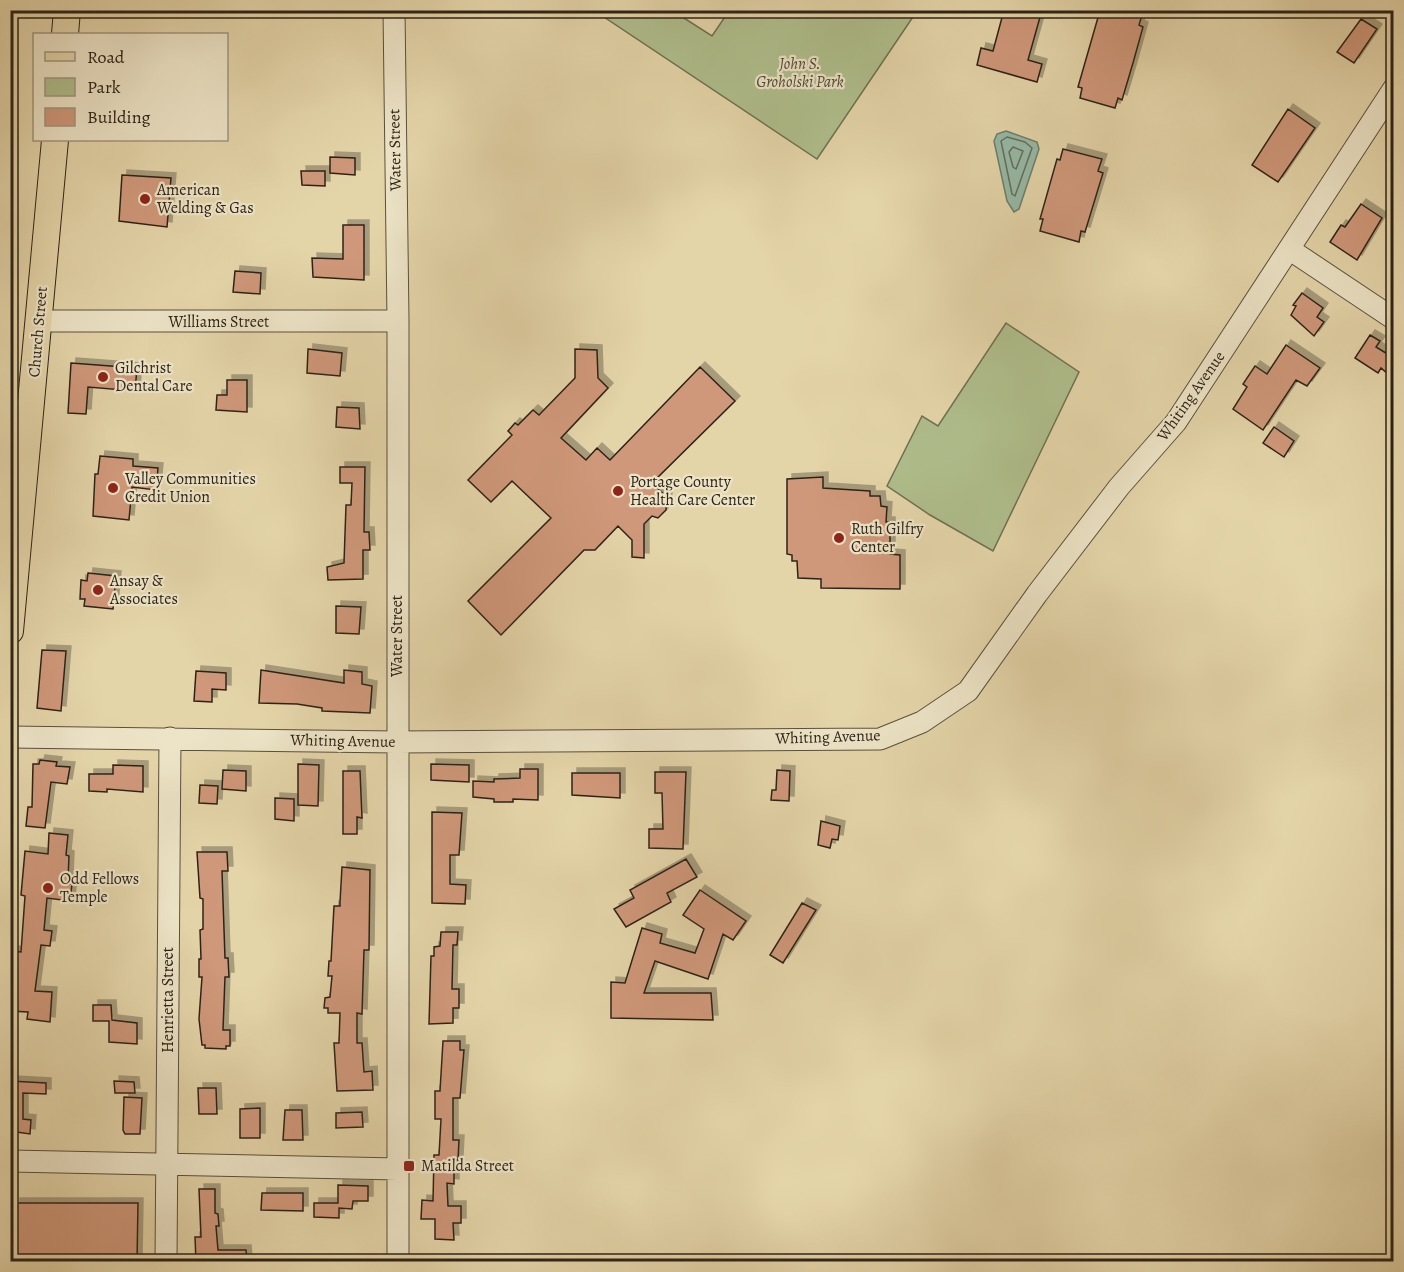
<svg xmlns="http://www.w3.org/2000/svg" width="1404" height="1272" viewBox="0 0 1404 1272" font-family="Alegreya,serif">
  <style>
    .green { fill: #afbe8c; stroke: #6e7052; stroke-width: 1.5 }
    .water { fill: #96b9a5; stroke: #6c7d6c; stroke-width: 1.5 }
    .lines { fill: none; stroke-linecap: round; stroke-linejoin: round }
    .shore { stroke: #626e5e; stroke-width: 1.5 }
    .building { fill: #cf987a; stroke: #2d2317; stroke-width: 1.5; filter: url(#shadow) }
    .minor-casing { stroke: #5b503c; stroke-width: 23 }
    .major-casing { stroke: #2d2317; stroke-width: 28 }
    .minor { stroke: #ede4c7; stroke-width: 21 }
    .major { stroke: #e4d5a9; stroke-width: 26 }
    .poi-dot { fill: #8f2418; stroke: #ede4c7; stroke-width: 2 }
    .labels { text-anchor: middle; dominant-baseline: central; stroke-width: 4.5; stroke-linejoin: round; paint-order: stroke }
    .park-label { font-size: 16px; font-style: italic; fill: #4e4a34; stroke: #ede4c7 }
    .street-label { font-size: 16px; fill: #2d2317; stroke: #ede4c7 }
    .poi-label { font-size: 16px; fill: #2d2317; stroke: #ede4c7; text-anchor: start }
  </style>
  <defs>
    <filter id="shadow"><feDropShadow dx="5" dy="-5" stdDeviation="0" flood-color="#0004"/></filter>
  </defs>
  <rect width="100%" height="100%" fill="#e4d5a9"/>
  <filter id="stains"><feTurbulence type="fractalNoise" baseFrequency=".00333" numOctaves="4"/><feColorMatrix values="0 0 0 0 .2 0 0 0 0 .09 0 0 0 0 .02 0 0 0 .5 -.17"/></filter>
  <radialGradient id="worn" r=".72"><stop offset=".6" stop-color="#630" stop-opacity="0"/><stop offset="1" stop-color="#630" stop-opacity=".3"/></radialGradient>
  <!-- green -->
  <path class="green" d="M595,11h78l39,25 17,-25h188l-100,148z
    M1006,323l73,49 -86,179 -63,-36 -43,-29 35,-70 16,10z"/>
  <!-- water -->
  <path class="water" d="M1006,131l31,11 2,7 -20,60 -5,3 -7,-11 -13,-60 3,-7z"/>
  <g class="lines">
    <!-- shore -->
    <path class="shore" d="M1007,137l18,5 7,6 -17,48 -3,-2 -11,-53z
      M1013,147l10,4 -7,18 -3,-2 -4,-15z"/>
  </g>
  <!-- building -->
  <path class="building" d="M1004,10h38l-14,50 14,4 -5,18 -60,-17 4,-17 12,3z
    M1104,10h22l16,5 -3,10 4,2 -10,36 -11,37 -4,-2 -3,10 -35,-10 2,-10 -4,-1 21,-73 4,1z
    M1361,19l16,10 -23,34 -17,-11z
    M1288,109l27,19 -37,54 -26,-17z
    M1063,149l39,10 -4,12 5,2 -18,59 -4,-1 -2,11 -39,-11 3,-12h-3l17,-60 3,1z
    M330,157l25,1v17l-25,-2z
    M301,171h24v15l-23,-1z
    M122,175l49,3 -4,49 -48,-6z
    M1361,204l21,14 -25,42 -27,-18 11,-17 4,2z
    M343,225h21v55l-51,-3 -1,-19 31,1z
    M235,271l26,2 -1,21 -27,-2z
    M1302,293l21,15 -6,9 7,5 -10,14 -23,-21 5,-9 -3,-1z
    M1370,335l10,6 -4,6 18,11v8l-6,8 -7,-6 -3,5 -23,-15z
    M1286,345l34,23 -13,18 -11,-6 -33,50 -30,-21 14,-22 -4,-3 12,-18 12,8z
    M308,349l34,4 -2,23 -33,-3z
    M575,349l22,1 1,28 10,10 -47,50 25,22 11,-12 13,12 90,-93 35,34 -83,82 15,14 -1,13 -8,8 -6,-2 -8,8v34l-12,-1v-17l-14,-14 -23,24h-11l-83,85 -33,-34 83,-83 -39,-37 -21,21 -23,-22 44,-45 -4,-4 7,-8 3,2 15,-15 6,5 36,-37z
    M71,363l66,5 -2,23 -47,-4 -2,27 -18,-1z
    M227,380h20v32l-31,-2 1,-15h10z
    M337,407l22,1 1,21 -24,-2z
    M1274,427l20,14 -10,16 -21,-14z
    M100,456l33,3v7l25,2 -2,22 -24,-3 -3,33 -36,-4 2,-42h3z
    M340,467h25l-1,65h5l1,18h-7v29l-35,1 -1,-13 17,-4 2,-58h5l1,-22h-12z
    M823,477v11l47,3v5h10l1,10 6,1 -1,15h4v32l10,1v34l-79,-1v-9l-23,-1 -1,-17h-5v-6l-5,-1v-75z
    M88,573l28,3 -3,33 -29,-3 1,-7h-5l1,-19 6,1z
    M336,606l25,1 -2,27 -23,-1z
    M42,650l24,1 -5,60 -24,-3z
    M261,670l83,13v-13l18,2v12l10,2 -2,27 -48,-2v-3l-25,-4 -38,-1z
    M196,671l30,2v17l-14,-1v13l-18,-1z
    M40,760l17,2 -1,4 14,1 -3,17 -16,-2 -6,46 -19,-2 2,-19h4l1,-43h6z
    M298,764l21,1 -1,41 -20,-1z
    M431,764l38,1v17l-38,-2z
    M113,765l30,1v26l-36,-3v3l-18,-1v-17h24z
    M520,769h18v31l-25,-1v3h-19v-3l-21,-2v-16l21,1v-3l26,-1z
    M223,770l23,1v20l-24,-2z
    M777,770l13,1 -1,30 -18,-1 1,-10h4z
    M343,771h17l2,47 -5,-1v17h-14z
    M655,772h31l-3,77 -34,-1v-19h14l-1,-36h-7z
    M572,773h48v25l-48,-3z
    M200,785l18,1 -1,18 -18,-1z
    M275,798l19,1v22l-19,-2z
    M432,812l30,1 -3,42h-9v29l16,1 -1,19 -33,-1z
    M821,821l19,5 -2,14 -6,-1 -2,9 -12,-3z
    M49,833l19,2 -2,20 3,1 -1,24 1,4h3l-2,17 -23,-3 -3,32 8,1 -2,15 -9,-1 -6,46 17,1 -2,30 -23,-3 1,-7 -18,-1 2,-60 9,1 4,-56 -4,-1 4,-44 23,3z
    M197,852h30l1,19h-6l3,87h3l1,19h-4l-2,53h7v16h-4v3l-21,-1v-3h-3l-3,-26 3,-42h-3v-18h2l-1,-29 3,-1v-30l-3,-1z
    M686,859l11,18 -30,16 4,9 -45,25 -12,-18 20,-11 -4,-8z
    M342,867l28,3 -1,80h-5l-2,64 -5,-1v30h5l2,29 8,-1 1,19 -36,1 -3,-48h5l1,-30h-12v-5h-4l1,-10 5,-1 2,-21h-4l1,-15h2l3,-55h6v-4z
    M700,890l46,31 -13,19 -10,-6 -15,45 -53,-18 -11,32h67l2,27 -102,-2v-36l14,1 17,-55 20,6 -2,9 35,10 9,-24 -21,-14z
    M802,903l14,7 -33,53 -13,-8z
    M441,932h17l-1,13h-4l-1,44h7v19h-6v15l-24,1 2,-68h3v-9l6,-1z
    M93,1005h18l1,15 25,3v21l-28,-2v-21h-16z
    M443,1041h17v9h4l-4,48h-7v42h6l-1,20h-4v24l-7,-1 1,23h13v17h-8l1,17 -19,-1v-20h-14l1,-19 11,1 1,-46h5l2,-36h-6v-28h5z
    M10,1081l36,2v11l-23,-1v26l8,1 -1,14 -20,-3z
    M114,1081l20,1 1,11h-20z
    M198,1088h18l1,26h-18z
    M124,1097l18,1 -2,36h-15l-2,-4z
    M260,1108v30h-20v-29z
    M285,1110h17l1,30h-20z
    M362,1112l1,15 -27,1v-15z
    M338,1185l30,1v15h-15l-1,8 -13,-1v10l-25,-1v-14h24z
    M199,1189h16v24l3,1 1,12h-3l2,24h28l1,12h-51l-1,-25h6z
    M262,1193h41v18l-42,-1z
    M15,1203h123l-1,59h-123z"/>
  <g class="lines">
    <defs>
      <path id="minor" d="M394,10l4,311v941
        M1289,249l105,70
        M39,321h359
        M10,737l386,5 484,-3 42,-17 46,-31 69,-97 82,-107 57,-65 218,-334
        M10,1161l388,8
        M166,1262l4,-524"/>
      <path id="major" d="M65,34l2,-24
        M10,631l45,-491"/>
    </defs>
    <!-- minor casing -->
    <use href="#minor" class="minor-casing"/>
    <!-- major casing -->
    <use href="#major" class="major-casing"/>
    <!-- minor -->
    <use href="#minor" class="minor"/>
    <!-- major -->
    <use href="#major" class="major"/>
  </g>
  <!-- markers -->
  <g class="poi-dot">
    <circle cx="145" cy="199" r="6"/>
    <circle cx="103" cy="377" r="6"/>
    <circle cx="113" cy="488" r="6"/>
    <circle cx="618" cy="491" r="6"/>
    <circle cx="839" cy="538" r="6"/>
    <circle cx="98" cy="590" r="6"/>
    <circle cx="48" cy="888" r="6"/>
    <rect x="403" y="1160" width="12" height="12" rx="3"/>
  </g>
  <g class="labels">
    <!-- park labels -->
    <g class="park-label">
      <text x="800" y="64">John S.<tspan x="800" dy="18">Groholski Park</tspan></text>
    </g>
    <!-- street labels -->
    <g class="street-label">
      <text transform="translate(395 150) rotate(-91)">Water Street</text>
      <text x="219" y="322">Williams Street</text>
      <text transform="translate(38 332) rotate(-85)">Church Street</text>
      <text transform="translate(1191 396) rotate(-55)">Whiting Avenue</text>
      <text transform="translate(397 636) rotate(-90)">Water Street</text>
      <text transform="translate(828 737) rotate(-2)">Whiting Avenue</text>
      <text transform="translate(343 741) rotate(1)">Whiting Avenue</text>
      <text transform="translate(168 1000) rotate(-90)">Henrietta Street</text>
    </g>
    <!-- poi labels -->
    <g class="poi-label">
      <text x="157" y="190">American<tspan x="157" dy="18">Welding &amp; Gas</tspan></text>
      <text x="115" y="368">Gilchrist<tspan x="115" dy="18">Dental Care</tspan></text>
      <text x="125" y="479">Valley Communities<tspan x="125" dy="18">Credit Union</tspan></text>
      <text x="630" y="482">Portage County<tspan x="630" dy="18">Health Care Center</tspan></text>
      <text x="851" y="529">Ruth Gilfry<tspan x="851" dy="18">Center</tspan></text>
      <text x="110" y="581">Ansay &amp;<tspan x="110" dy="18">Associates</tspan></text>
      <text x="60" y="879">Odd Fellows<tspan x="60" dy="18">Temple</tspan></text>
      <text x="421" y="1166">Matilda Street</text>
    </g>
  </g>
  <!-- margin -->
  <rect width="1404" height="1272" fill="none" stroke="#e4d5a9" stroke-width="36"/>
  <rect x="12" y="12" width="1380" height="1248" fill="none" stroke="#2d2317" stroke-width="3"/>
  <rect x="18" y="18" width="1368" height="1236" fill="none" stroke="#2d2317" stroke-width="1.5"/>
  <!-- legend -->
  <rect x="33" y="33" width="195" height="108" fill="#ede4c7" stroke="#a09781" stroke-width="1.5"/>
  <rect x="45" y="52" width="30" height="9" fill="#e4d5a9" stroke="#a09781" stroke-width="1.5"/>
  <text x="87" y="63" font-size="18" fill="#2d2317">Road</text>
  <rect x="45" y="78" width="30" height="18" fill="#afbe8c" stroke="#a09781" stroke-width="1.5"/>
  <text x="87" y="93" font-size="18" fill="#2d2317">Park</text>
  <rect x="45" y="108" width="30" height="18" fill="#cf987a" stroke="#a09781" stroke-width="1.5"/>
  <text x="87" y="123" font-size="18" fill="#2d2317">Building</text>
  <rect width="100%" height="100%" filter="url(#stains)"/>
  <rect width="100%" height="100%" fill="url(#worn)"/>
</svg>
